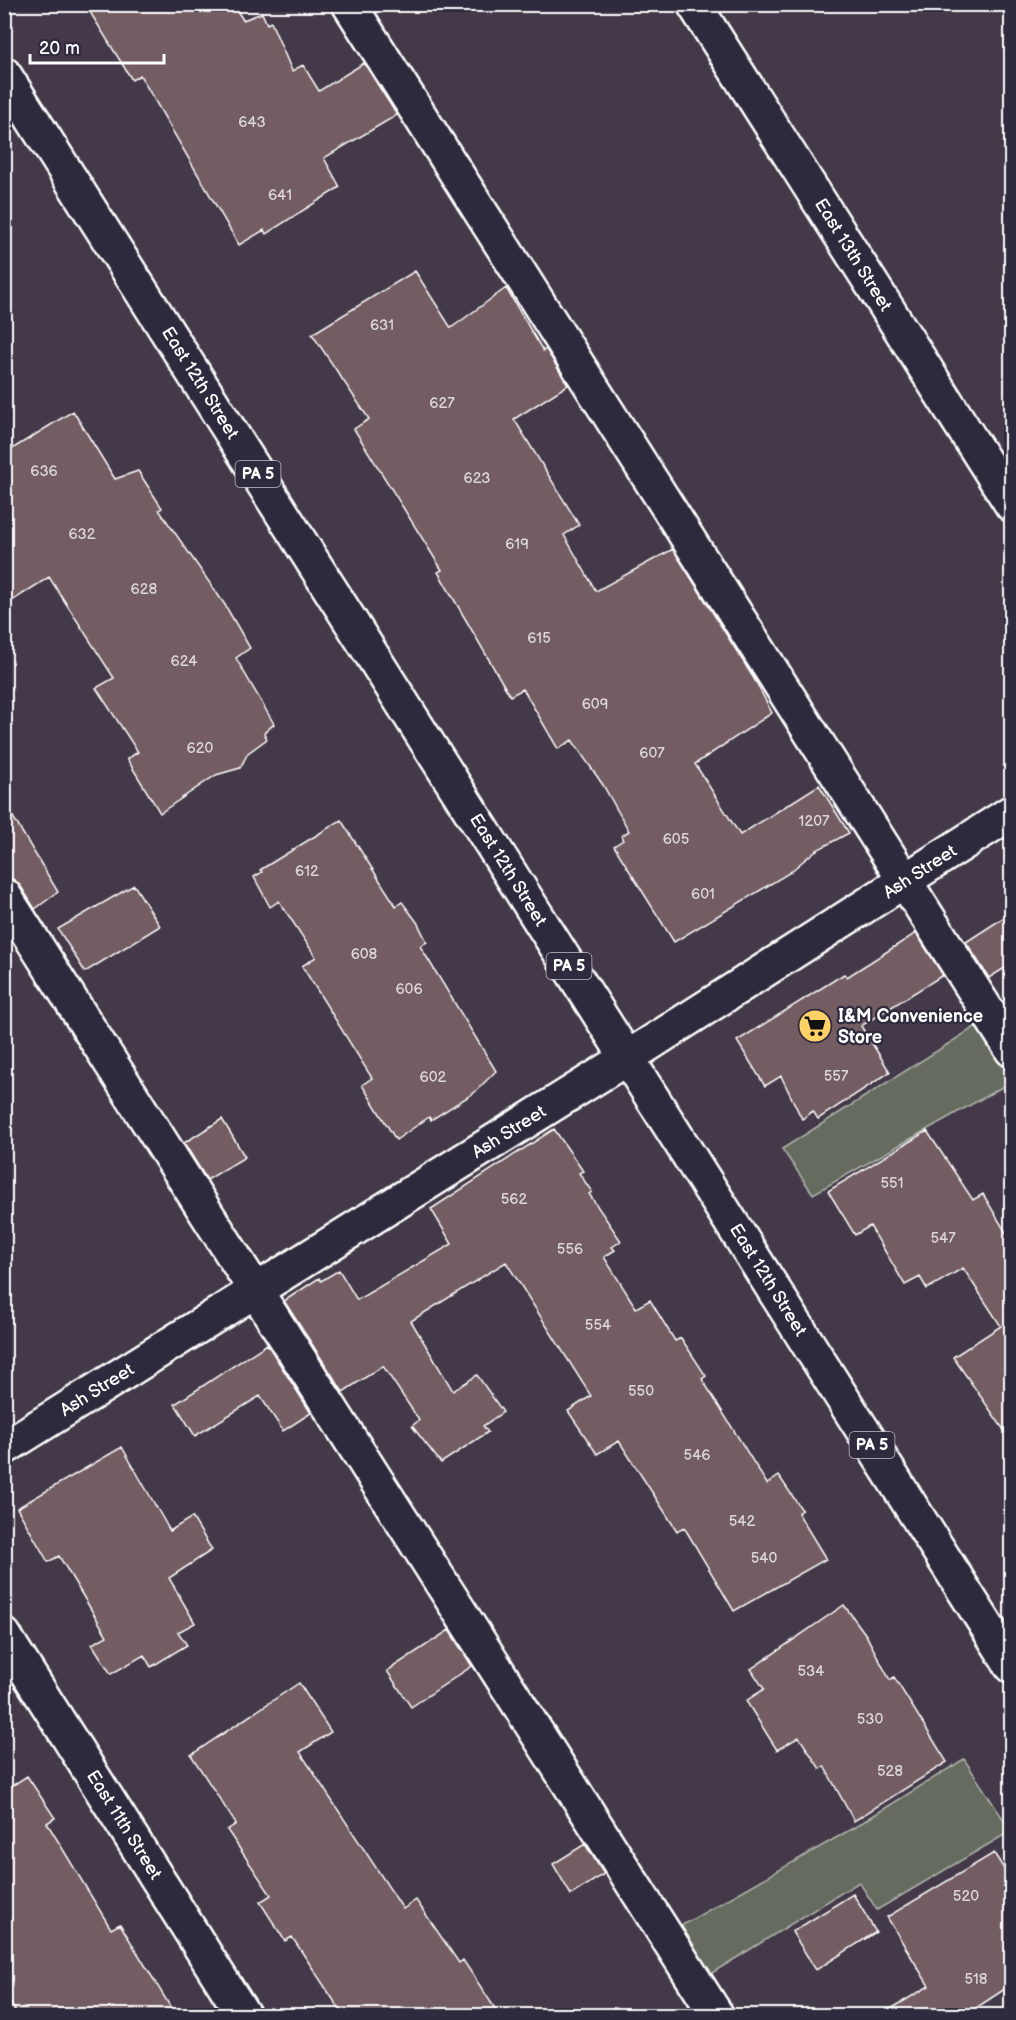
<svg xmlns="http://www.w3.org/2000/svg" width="1016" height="2020" viewBox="0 0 1016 2020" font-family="'Balsamiq Sans',sans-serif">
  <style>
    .green { fill: #656c5f; stroke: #b2b6af; stroke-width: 1.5 }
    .building { fill: #735c62; stroke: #fff; stroke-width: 1.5 }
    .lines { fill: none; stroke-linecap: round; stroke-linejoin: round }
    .minor-casing { stroke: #fff; stroke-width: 38 }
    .major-casing { stroke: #fff; stroke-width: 38 }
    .minor { stroke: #2f2a3d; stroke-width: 33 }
    .major { stroke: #2f2a3d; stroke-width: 33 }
    .labels { text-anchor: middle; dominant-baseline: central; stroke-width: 4.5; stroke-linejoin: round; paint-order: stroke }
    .number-label { font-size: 15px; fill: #dcd6d8 }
    .shield { fill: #2f2a3d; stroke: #c1bfc5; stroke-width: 1.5 }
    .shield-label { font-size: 16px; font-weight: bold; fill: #fff }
    .street-label { font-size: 18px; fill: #fff; stroke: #2f2a3d }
    .poi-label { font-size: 18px; font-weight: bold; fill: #fff; stroke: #2f2a3d; text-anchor: start }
  </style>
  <rect width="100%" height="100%" fill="#433948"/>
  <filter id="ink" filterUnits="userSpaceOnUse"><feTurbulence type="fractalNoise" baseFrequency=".0167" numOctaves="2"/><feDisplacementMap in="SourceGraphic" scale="12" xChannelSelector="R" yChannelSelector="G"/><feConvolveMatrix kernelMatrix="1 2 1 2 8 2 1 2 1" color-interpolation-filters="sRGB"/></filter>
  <g filter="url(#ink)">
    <!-- green -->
    <path class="green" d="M981,1023l30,49v10l-198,112 -31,-45z
      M964,1759l47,72 -134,79 -18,-28 -155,96 -34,-46 185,-105z"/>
    <!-- building -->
    <path class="building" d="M85,4h148l10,16 19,-7 5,11 4,-2 21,49 11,-6 16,26 45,-28 33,52 -73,43 16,29 -74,47 -2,-4 -25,15 -99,-170 -8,5z
      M415,271l36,57 55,-40 37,63 3,-2 22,36 -54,34 65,106 -15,10 32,56 77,-42 83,133 16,31 -77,51 45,71 79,-50 30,48 -34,18 -26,22 -115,69 -60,-96 9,-6 -2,-4 8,-5 -26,-46 -31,-45 -14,9 -35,-60 -13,7 -72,-124 4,-2 -88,-141 15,-10 -57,-85z
      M73,411l42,68 23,-8 24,37 -3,2 66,95 25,43 -14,10 38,66 -10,9 3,6 -19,14 -8,15 -24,7 -56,38 -33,-54 11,-7 -42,-64 18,-10 -65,-101 -45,29v-152z
      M4,802l54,90 -23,17 -15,-24 -16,-13z
      M341,820l55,86 6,-4 15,20 10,20 -7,4 76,125 -22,22 -43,27 -2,-3 -33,23 -34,-55 10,-7 -70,-112 14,-9 -37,-56 -9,6 -16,-30 8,-5 -2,-2z
      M134,885l26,41 -75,46 -27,-43z
      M1011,913v51l-22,14 -23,-36z
      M916,933l27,42 -82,51 29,46 -72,47 -5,-8 -11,8 -21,-43 -16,10 -28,-45 107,-67 3,3z
      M222,1119l23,38 -38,23 -23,-37z
      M554,1129l29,42 -4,2 13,19 -3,2 32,47 -9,6 3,3 -11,7 32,51 14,-8 25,41 6,-3 25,38 -4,3 65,105 12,-8 23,34 -4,3 28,46 -92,52 -50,-84 -7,4 -58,-90 -22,13 -29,-43 23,-15 -85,-134 -95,59 42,70 24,-16 26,37 -20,14 5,6 -47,31 -29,-37 7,-6 -36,-54 -40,26 -59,-91 35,-23 2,3 18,-11 18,30 95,-56 -21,-35z
      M927,1131l46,69 10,-6 28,47v199l-58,-83 48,-31 -38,-58 -36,21 -7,-12 -15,8 -35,-59 -15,9 -27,-44z
      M267,1344l44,69 -28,18 -23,-35 -65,40 -20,-32z
      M122,1447l48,84 22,-14 20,33 -43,28 26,45 -17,9 9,13 -36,22 -7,-12 -33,19 -19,-30 15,-8 -48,-80 -11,6 -31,-54z
      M844,1605l22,30 24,45 4,-3 53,85 -93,59 -30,-55 -4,3 -21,-32 -22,13 -31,-49 18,-12 -13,-20z
      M449,1630l23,36 -61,41 -24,-36z
      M299,1683l32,49 -31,20 103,157 13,-9 43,63 4,-3 37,56h-156l-52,-79 -7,4 -25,-39 11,-7 -44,-65 9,-6 -45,-69z
      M27,1776l28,42 -8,5 64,106 9,-5 56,92h-158l-14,-24v-201z
      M585,1844l19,30 -33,21 -18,-31z
      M994,1853l17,27v105l-47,31h-85l50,-30 -42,-69z
      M853,1894l23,38 -60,38 -24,-38z"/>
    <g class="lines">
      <defs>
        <path id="minor" d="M349,4l663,1046
          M694,4l318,501
          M4,895l713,1121
          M4,1448l623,-390 385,-246
          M4,1635l240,381"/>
        <path id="major" d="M4,74l1008,1592"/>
      </defs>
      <!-- minor casing -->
      <use href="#minor" class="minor-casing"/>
      <!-- major casing -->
      <use href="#major" class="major-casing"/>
      <!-- minor -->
      <use href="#minor" class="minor"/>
      <!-- major -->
      <use href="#major" class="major"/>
    </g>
  </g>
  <!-- icons -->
  <defs>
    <symbol id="supermarket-disc" viewBox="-11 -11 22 22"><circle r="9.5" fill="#ffd166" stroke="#2f2a3d"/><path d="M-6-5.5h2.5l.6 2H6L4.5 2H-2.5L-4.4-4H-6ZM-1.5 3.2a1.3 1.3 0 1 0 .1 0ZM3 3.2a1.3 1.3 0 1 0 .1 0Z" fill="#111"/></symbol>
  </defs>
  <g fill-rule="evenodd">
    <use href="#supermarket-disc" x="796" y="1007" width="38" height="38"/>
  </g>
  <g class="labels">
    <!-- number labels -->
    <g class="number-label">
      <text x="252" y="122">643</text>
      <text x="280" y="195">641</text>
      <text x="382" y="325">631</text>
      <text x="442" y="403">627</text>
      <text x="44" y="471">636</text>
      <text x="477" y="478">623</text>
      <text x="82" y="534">632</text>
      <text x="517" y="544">619</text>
      <text x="144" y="589">628</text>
      <text x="539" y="638">615</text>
      <text x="184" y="661">624</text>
      <text x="595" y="704">609</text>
      <text x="200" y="748">620</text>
      <text x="652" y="753">607</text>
      <text x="814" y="821">1207</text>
      <text x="676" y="839">605</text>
      <text x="307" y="871">612</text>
      <text x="703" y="894">601</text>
      <text x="364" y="954">608</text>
      <text x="409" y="989">606</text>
      <text x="836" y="1076">557</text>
      <text x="433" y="1077">602</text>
      <text x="892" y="1183">551</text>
      <text x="514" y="1199">562</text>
      <text x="943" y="1238">547</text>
      <text x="570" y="1249">556</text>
      <text x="598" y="1325">554</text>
      <text x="641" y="1391">550</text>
      <text x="697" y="1455">546</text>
      <text x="742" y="1521">542</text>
      <text x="764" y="1558">540</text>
      <text x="811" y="1671">534</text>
      <text x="870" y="1719">530</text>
      <text x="890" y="1771">528</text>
      <text x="966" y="1896">520</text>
      <text x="976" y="1979">518</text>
    </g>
    <!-- shield labels -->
    <g class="shield">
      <rect x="235.5" y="461" width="45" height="26" rx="4.5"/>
      <rect x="546.5" y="953" width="45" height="26" rx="4.5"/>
      <rect x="849.5" y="1432" width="45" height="26" rx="4.5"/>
    </g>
    <g class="shield-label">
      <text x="258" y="474">PA 5</text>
      <text x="569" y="966">PA 5</text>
      <text x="872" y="1445">PA 5</text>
    </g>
    <!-- street labels -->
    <g class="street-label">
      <text transform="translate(853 255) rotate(58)">East 13th Street</text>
      <text transform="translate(200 383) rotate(58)">East 12th Street</text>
      <text transform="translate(508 870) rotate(58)">East 12th Street</text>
      <text transform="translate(920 872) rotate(-33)">Ash Street</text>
      <text transform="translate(509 1132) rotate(-32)">Ash Street</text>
      <text transform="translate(768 1280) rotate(58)">East 12th Street</text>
      <text transform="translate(97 1390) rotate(-32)">Ash Street</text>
      <text transform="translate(124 1825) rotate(58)">East 11th Street</text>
    </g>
    <!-- poi labels -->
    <g class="poi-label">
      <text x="838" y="1016">I&amp;M Convenience<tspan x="838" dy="21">Store</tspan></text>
    </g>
  </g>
  <!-- margin -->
  <rect width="1016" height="2020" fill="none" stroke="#2f2a3d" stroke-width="24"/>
  <rect x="12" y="12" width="992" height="1996" fill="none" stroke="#fff" stroke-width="2" filter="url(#ink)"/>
  <!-- scale -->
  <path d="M30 54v9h134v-9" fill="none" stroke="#ffffff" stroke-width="3"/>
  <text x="39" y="54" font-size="18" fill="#ffffff" stroke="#2f2a3d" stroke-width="4.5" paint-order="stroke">20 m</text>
</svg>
